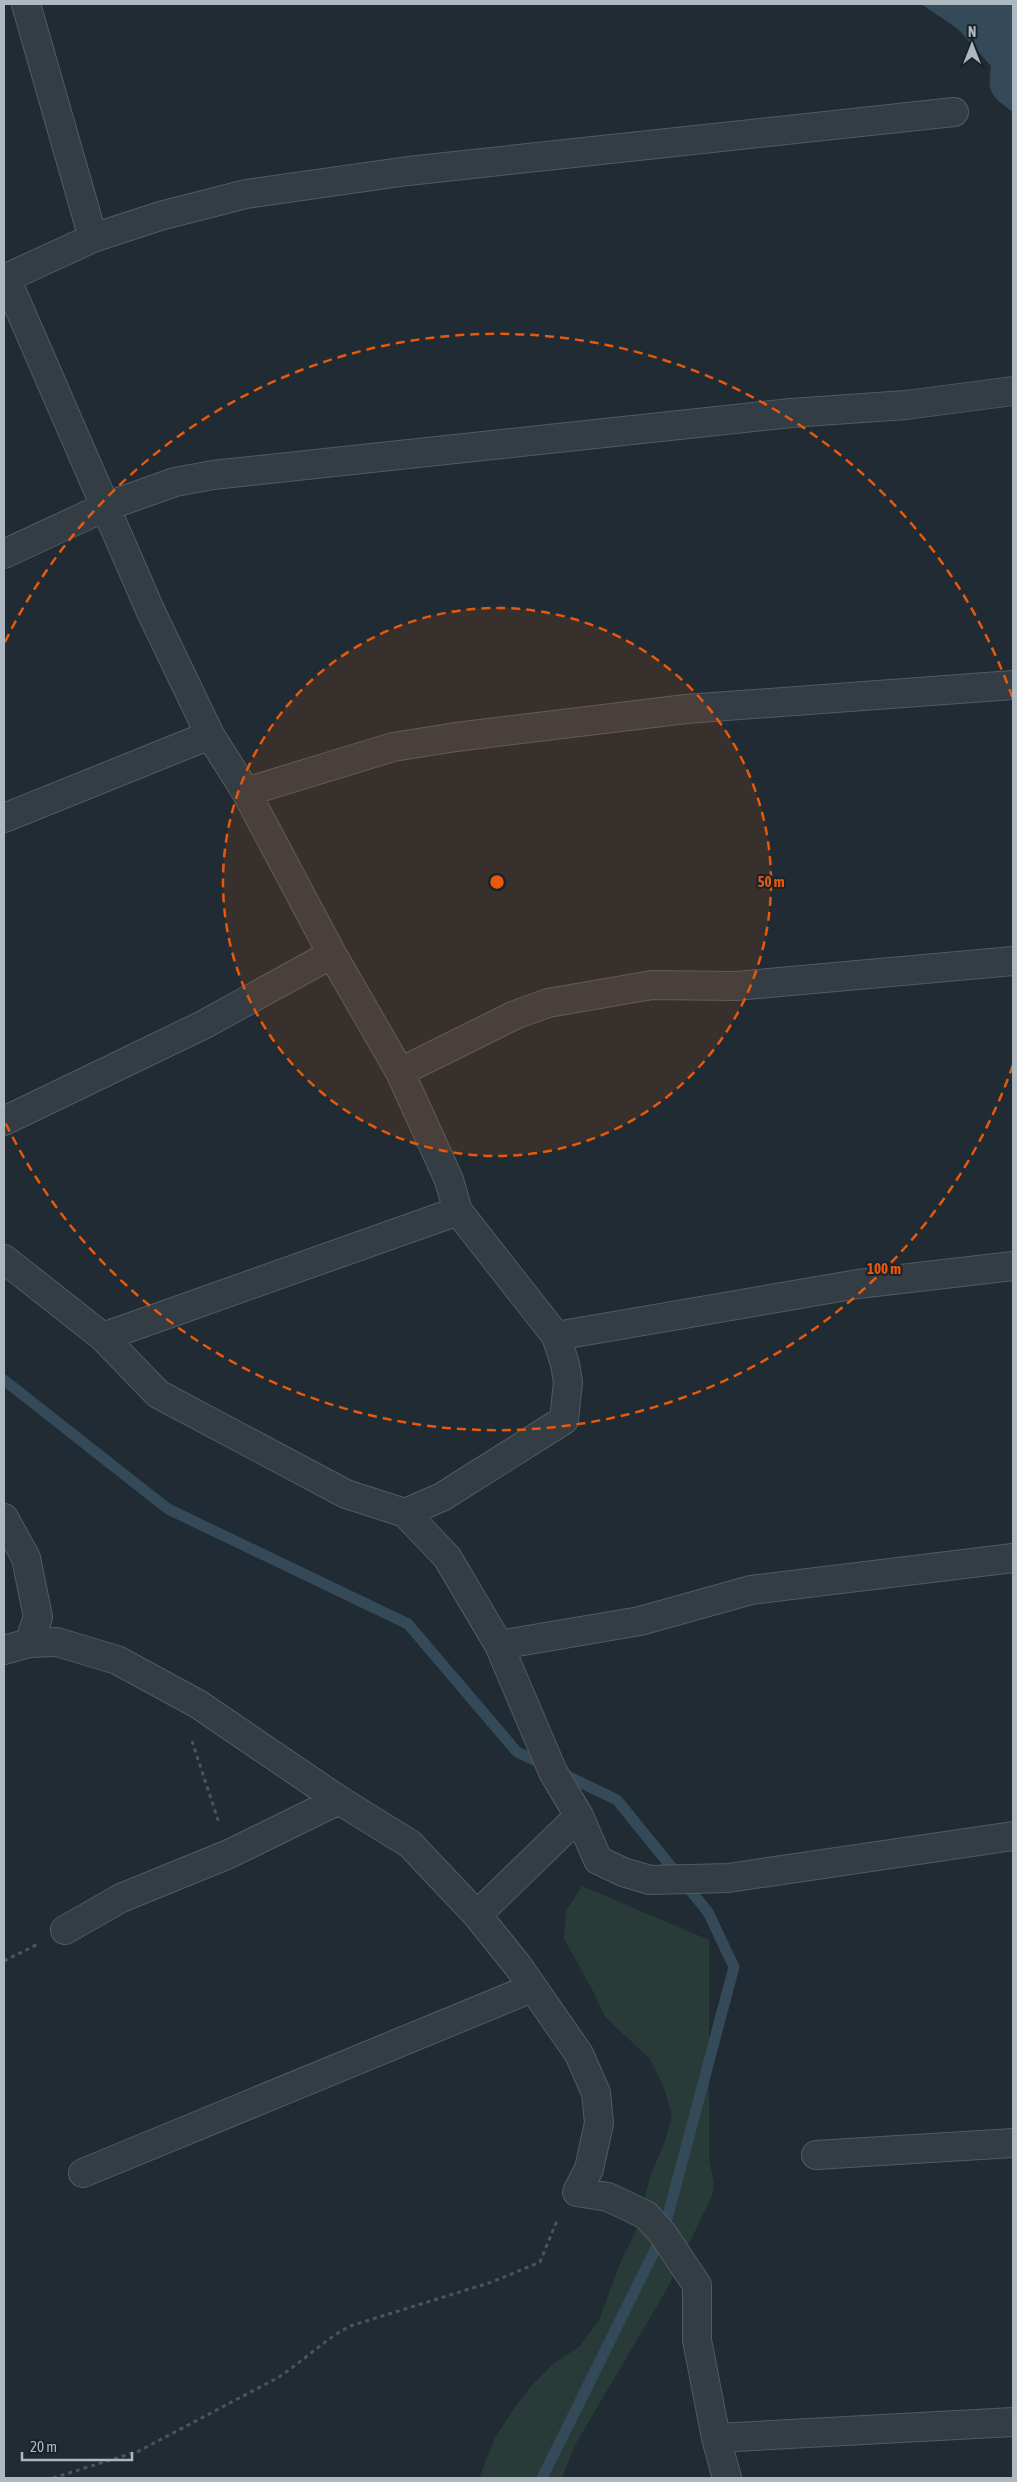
<svg xmlns="http://www.w3.org/2000/svg" width="1017" height="2482" viewBox="0 0 1017 2482" font-family="'Asap Condensed',sans-serif">
  <style>
    .green { fill: #283b38 }
    .water { fill: #354a59 }
    .lines { fill: none; stroke-linecap: round; stroke-linejoin: round }
    .stream { stroke: #354a59; stroke-width: 11 }
    .street-casing { stroke: #515b62; stroke-width: 30 }
    .path { stroke: #465858; stroke-width: 3; stroke-dasharray: 4 4; stroke-linecap: butt }
    .street { stroke: #343d44; stroke-width: 28 }
    .ring { fill: none; stroke: #e8590c; stroke-width: 2.5; stroke-dasharray: 9 6 }
    .centre { fill: #e8590c; stroke: #192229; stroke-width: 2.5 }
    .ring-label { font-size: 15px; text-anchor: middle; font-weight: bold; fill: #e8590c; stroke: #192229; stroke-width: 4; stroke-linejoin: round; paint-order: stroke }
  </style>
  <rect width="100%" height="100%" fill="#202b33"/>
  <!-- green -->
  <path class="green" d="M582,1886l127,54v219l5,24 -2,13 -45,93 -92,156 -13,33h-83l16,-40 17,-27 20,-26 22,-22 26,-17 19,-26 22,-59 14,-28 16,-59 13,-30 8,-29 -9,-30 -14,-27 -44,-41 -12,-26 -29,-52 2,-28z"/>
  <!-- water -->
  <path class="water" d="M921,4h92v108c-22,-16 -26,-19 -22,-46l-33,-37z"/>
  <g class="lines">
    <!-- stream -->
    <path class="stream" d="M4,1380l164,129 240,115 109,128 28,13
      M542,2478l121,-244 71,-267 -26,-55 -91,-112 -58,-28"/>
    <defs>
      <path id="street" d="M26,4l67,234
        M6,278l145,334 59,123 36,57 86,162 68,118 49,108 9,31 98,125 9,28 3,18 -4,38 -122,77 -37,16
        M4,279l89,-41 67,-22 86,-22 162,-23 546,-59
        M4,554l101,-47 70,-25 38,-7 578,-62 115,-8 107,-14
        M246,792l147,-45 63,-10 230,-28 327,-24
        M4,818l206,-83
        M400,1072l115,-57 33,-12 104,-18 84,1 277,-25
        M4,1121l199,-96 129,-71
        M4,1259l99,78 55,57 188,100 59,19 42,44 52,88 54,127 26,44 19,44 25,12 27,8 78,-2 285,-42
        M556,1336l302,-52 155,-18
        M103,1337l355,-126
        M4,1518l22,40 12,59 -9,26
        M499,1645l141,-24 111,-31 262,-32
        M4,1650l25,-7 28,-1 60,18 81,44 141,96 71,44 67,71 41,51 61,88 17,39 3,30 -10,46 -12,23 31,5 38,18 17,19 34,51v55l19,98 11,40
        M477,1915l102,-99
        M65,1930l56,-32 108,-44 110,-54
        M816,2155l197,-12
        M83,2173l449,-185
        M716,2438l297,-16"/>
    </defs>
    <!-- street casing -->
    <use href="#street" class="street-casing"/>
    <!-- path -->
    <path class="path" d="M192,1741l27,82
      M4,1961l34,-17
      M53,2478l86,-27 140,-74c24,-16 45,-37 71,-51l142,-44 48,-20 16,-39 4,-3"/>
    <!-- street -->
    <use href="#street" class="street"/>
  </g>
  <!-- distance rings -->
  <circle cx="497" cy="882" r="274" fill="#e8590c" fill-opacity=".12"/>
  <g class="ring">
    <circle cx="497" cy="882" r="274"/>
    <path d="M1013 1065A547 547 0 0 1 5 1122M5 642A547 547 0 0 1 1013 699"/>
  </g>
  <circle cx="497" cy="882" r="8" class="centre"/>
  <g class="ring-label">
    <text x="771" y="887">50 m</text>
    <text x="884" y="1274">100 m</text>
  </g>
  <!-- border -->
  <rect width="1017" height="2482" fill="none" stroke="#adb8c1" stroke-width="10"/>
  <!-- north arrow -->
  <g transform="translate(972 45)" stroke="#192229" stroke-width="4" paint-order="stroke">
  <path d="M0-4L9 19L0 12L-9 19Z" fill="#adb8c1"/>
  <text y="-8" font-size="14" font-weight="bold" text-anchor="middle" fill="#adb8c1">N</text>
  </g>
  <!-- scale -->
  <path d="M22 2452v8h110v-8" fill="none" stroke="#adb8c1" stroke-width="2.5"/>
  <text x="30" y="2452" font-size="15" fill="#adb8c1" stroke="#192229" stroke-width="4" paint-order="stroke">20 m</text>
</svg>
